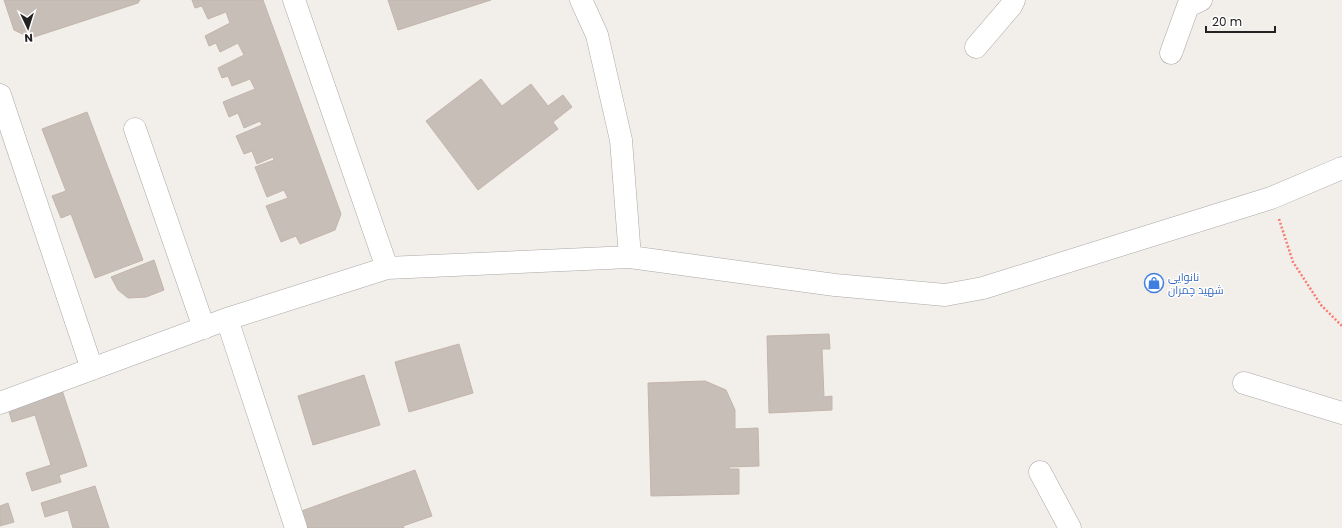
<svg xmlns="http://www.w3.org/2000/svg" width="1342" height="528" viewBox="0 0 1342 528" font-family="Poppins,Cairo,sans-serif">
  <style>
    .building { fill: #c7beb8; stroke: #c3b5ab }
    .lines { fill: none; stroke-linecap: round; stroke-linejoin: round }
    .minor-casing { stroke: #a9a9a9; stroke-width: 23 }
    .path { stroke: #f97b73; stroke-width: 2.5; stroke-dasharray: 2 2; stroke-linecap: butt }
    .minor { stroke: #fff; stroke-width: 22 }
    .labels { text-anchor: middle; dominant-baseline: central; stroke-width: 3; stroke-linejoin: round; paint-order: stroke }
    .shop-label { font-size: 11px; fill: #366cbe; stroke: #fff; text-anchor: start }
  </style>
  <rect width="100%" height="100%" fill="#f2eee9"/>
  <!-- building -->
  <path class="building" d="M4,0h136l-2,3 -107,35 -17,-8z
    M192,0h71l78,214 -6,16 -35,14 -4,-8 -15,6 -15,-36 22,-8 -4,-8 -17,7 -12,-30 19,-7 -1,-3 -16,7 -5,-13 -8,3 -8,-18 26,-11 -2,-4 -16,7 -6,-15 -9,4 -6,-15 32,-13 -5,-10 -18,7 -4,-10 -6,2 -4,-10 26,-13 -6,-12 -18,9 -4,-9 -7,3 -4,-10 25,-13 -4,-11 -18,7 -6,-13 -7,2z
    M388,0h103l-93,30z
    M481,79l21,27 29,-22 17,22 15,-11 9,12 -19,15 5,7 -80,61 -52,-69z
    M87,112l56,148 -48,18 -24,-64 -10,4 -9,-22 14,-5 -24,-62z
    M154,260l10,30 -18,7 -18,1 -10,-8 -7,-13z
    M829,334l1,15h-8l2,48 8,-1v14l-63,3 -2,-77z
    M459,344l14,49 -64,19 -14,-50z
    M364,375l16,50 -67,20 -15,-49z
    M705,381l21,9 9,20v19l23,-1 1,38 -30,1v2h10v25l-88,2 -3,-113z
    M62,390l25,76 -28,9 2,7 -29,9 -6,-18 25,-8 -16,-50 -23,7 -4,-14z
    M415,470l17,46 -29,10 1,2h-102l-6,-15z
    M95,486l14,42h-36l-5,-18 -23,7 -4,-14z
    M8,503l6,19 -14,4v-20z"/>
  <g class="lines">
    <defs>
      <path id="minor" d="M294,0l93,268
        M581,0l16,35 24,105 9,117
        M976,47l35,-41 3,-6
        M1171,53l17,-47 13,-6
        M0,95l92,274
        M135,129l69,199
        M227,319l69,209
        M1244,383l98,30
        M0,403l227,-84 160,-51 243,-11 205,28 110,10 38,-7 288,-90 71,-30
        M1040,472l30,56"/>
    </defs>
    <!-- minor casing -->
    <use href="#minor" class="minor-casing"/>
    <!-- path -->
    <path class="path" d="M1279,219l14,43 28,43 21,21"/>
    <!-- minor -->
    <use href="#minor" class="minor"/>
  </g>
  <!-- icons -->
  <defs>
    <symbol id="shop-ring" viewBox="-11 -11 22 22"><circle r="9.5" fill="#fff" stroke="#3f7fe0" stroke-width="1.5"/><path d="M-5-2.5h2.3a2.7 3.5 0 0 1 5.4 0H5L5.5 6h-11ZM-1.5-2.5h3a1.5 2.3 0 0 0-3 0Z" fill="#3f7fe0"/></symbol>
  </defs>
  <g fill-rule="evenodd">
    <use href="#shop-ring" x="1143" y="272" width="22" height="22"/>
  </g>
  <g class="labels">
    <!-- shop labels -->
    <g class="shop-label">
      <text x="1168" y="277">نانوایی<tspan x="1168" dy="13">شهید چمران</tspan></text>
    </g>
  </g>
  <!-- north arrow -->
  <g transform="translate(28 28) rotate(176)" stroke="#ffffff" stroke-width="3" paint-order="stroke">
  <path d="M0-3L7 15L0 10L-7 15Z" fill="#222222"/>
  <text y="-6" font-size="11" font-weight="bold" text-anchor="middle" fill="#222222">N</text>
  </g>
  <!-- scale -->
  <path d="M1206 26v6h69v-6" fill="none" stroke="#222222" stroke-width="2"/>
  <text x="1212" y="26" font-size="12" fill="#222222" stroke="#ffffff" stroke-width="3" paint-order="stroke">20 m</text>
</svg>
